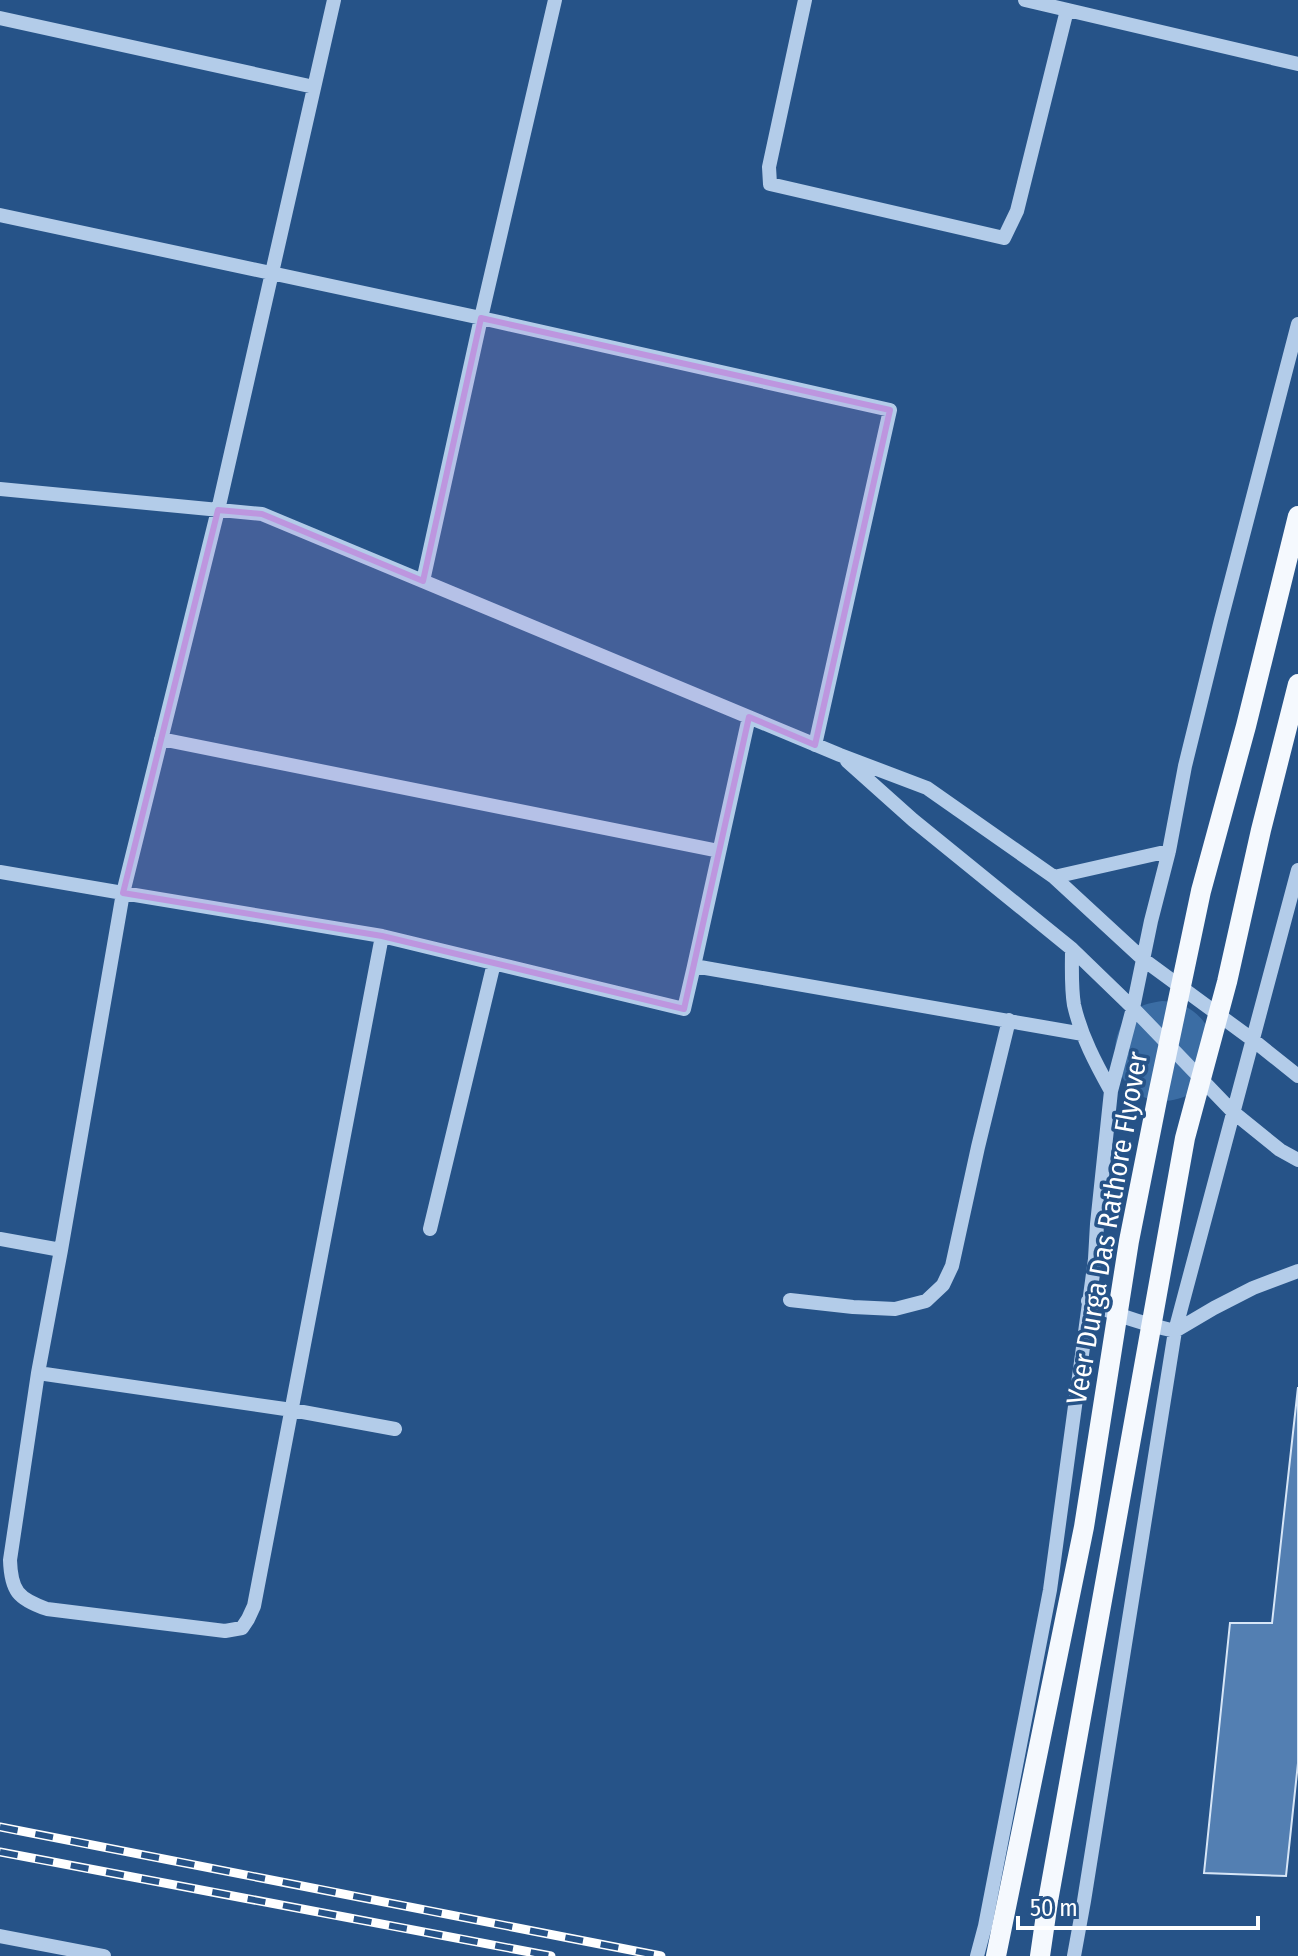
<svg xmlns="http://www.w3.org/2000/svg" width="1298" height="1956" viewBox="0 0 1298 1956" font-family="'Fira Sans Condensed',sans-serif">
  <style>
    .green { fill: #3b6da4 }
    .building { fill: #537fb2; stroke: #d7e6f7; stroke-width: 2 }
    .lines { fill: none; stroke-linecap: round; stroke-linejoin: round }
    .minor { stroke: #b3cce9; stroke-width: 14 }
    .rail-casing { stroke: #fff; stroke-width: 9 }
    .rail { stroke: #265388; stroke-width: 6; stroke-dasharray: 18; stroke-linecap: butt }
    .major-bridge { stroke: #f5f9fe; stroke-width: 20 }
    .marked { fill: #bd96df; fill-opacity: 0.2; stroke: #bd96df; stroke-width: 6; stroke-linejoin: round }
    .labels { text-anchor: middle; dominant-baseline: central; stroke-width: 7; stroke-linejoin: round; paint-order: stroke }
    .street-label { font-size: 28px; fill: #fff; stroke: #265388 }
  </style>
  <rect width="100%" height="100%" fill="#265388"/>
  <!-- green -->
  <path class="green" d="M1162,1001c24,1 38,12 50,33l-17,58c-73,39 -109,-60 -51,-87 5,-2 12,-3 18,-4z"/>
  <!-- building -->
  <path class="building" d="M1298,1387v376l-12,113 -82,-3 26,-250h42z"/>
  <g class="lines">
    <!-- minor -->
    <path class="minor" d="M334,0l-116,510 -95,383 259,43
      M805,0l-36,167 1,17 234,54 13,-27 50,-201
      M1025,0l273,64
      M0,18l314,69
      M0,215l481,103 409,92 -75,335
      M0,489l262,25 578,241 87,33 127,89 90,83 109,80 45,36
      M423,581l58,-263 74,-318
      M749,717l-55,249 389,68
      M161,739l558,112
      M847,761l66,59 159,129 61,59 100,104 47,38 18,10
      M0,872l123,21 -62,357 -23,123 254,37 103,19
      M1054,877l115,-26
      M1072,949c0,19 -1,38 2,56 7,31 22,59 37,86
      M430,1229l64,-266
      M0,1239l61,11
      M790,1300l63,7 42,2 31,-8 17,-16 9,-19 26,-119 31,-127
      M1088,1301c28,15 57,23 87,30l39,-23 39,-20 45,-17
      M38,1373l-28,187c1,31 8,39 37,49l178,22 17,-3 6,-9 6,-13 128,-670 302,73 10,-43
      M0,1936l104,20
      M977,1956l8,-30 65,-336 45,-331 2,-35 14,-133 22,-83 18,-87 18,-70 16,-85 36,-146 77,-296
      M1074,1956l10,-55 91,-570 123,-461"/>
    <defs>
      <path id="rail" d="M0,1827l661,129
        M0,1852l551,104"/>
    </defs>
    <!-- rail casing -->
    <use href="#rail" class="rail-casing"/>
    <!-- rail -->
    <use href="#rail" class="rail"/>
    <!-- major-bridge -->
    <path class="major-bridge" d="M996,1956l88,-429 45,-286 29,-146 43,-204 45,-165 52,-210
      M1040,1956l8,-55 137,-763 42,-156 34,-152 37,-146"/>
  </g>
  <!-- marked area -->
  <path class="marked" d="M481,318l409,92 -75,335 -66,-28 -65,292 -302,-73 -259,-43 95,-383 44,4 161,67z"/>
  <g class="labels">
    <!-- street labels -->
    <g class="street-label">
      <text transform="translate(1107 1228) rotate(-80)">Veer Durga Das Rathore Flyover</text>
    </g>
  </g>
  <!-- scale -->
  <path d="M1018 1916v12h240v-12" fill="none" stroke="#ffffff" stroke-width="4"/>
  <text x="1030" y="1916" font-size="24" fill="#ffffff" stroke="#265388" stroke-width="6" paint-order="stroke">50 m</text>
</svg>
